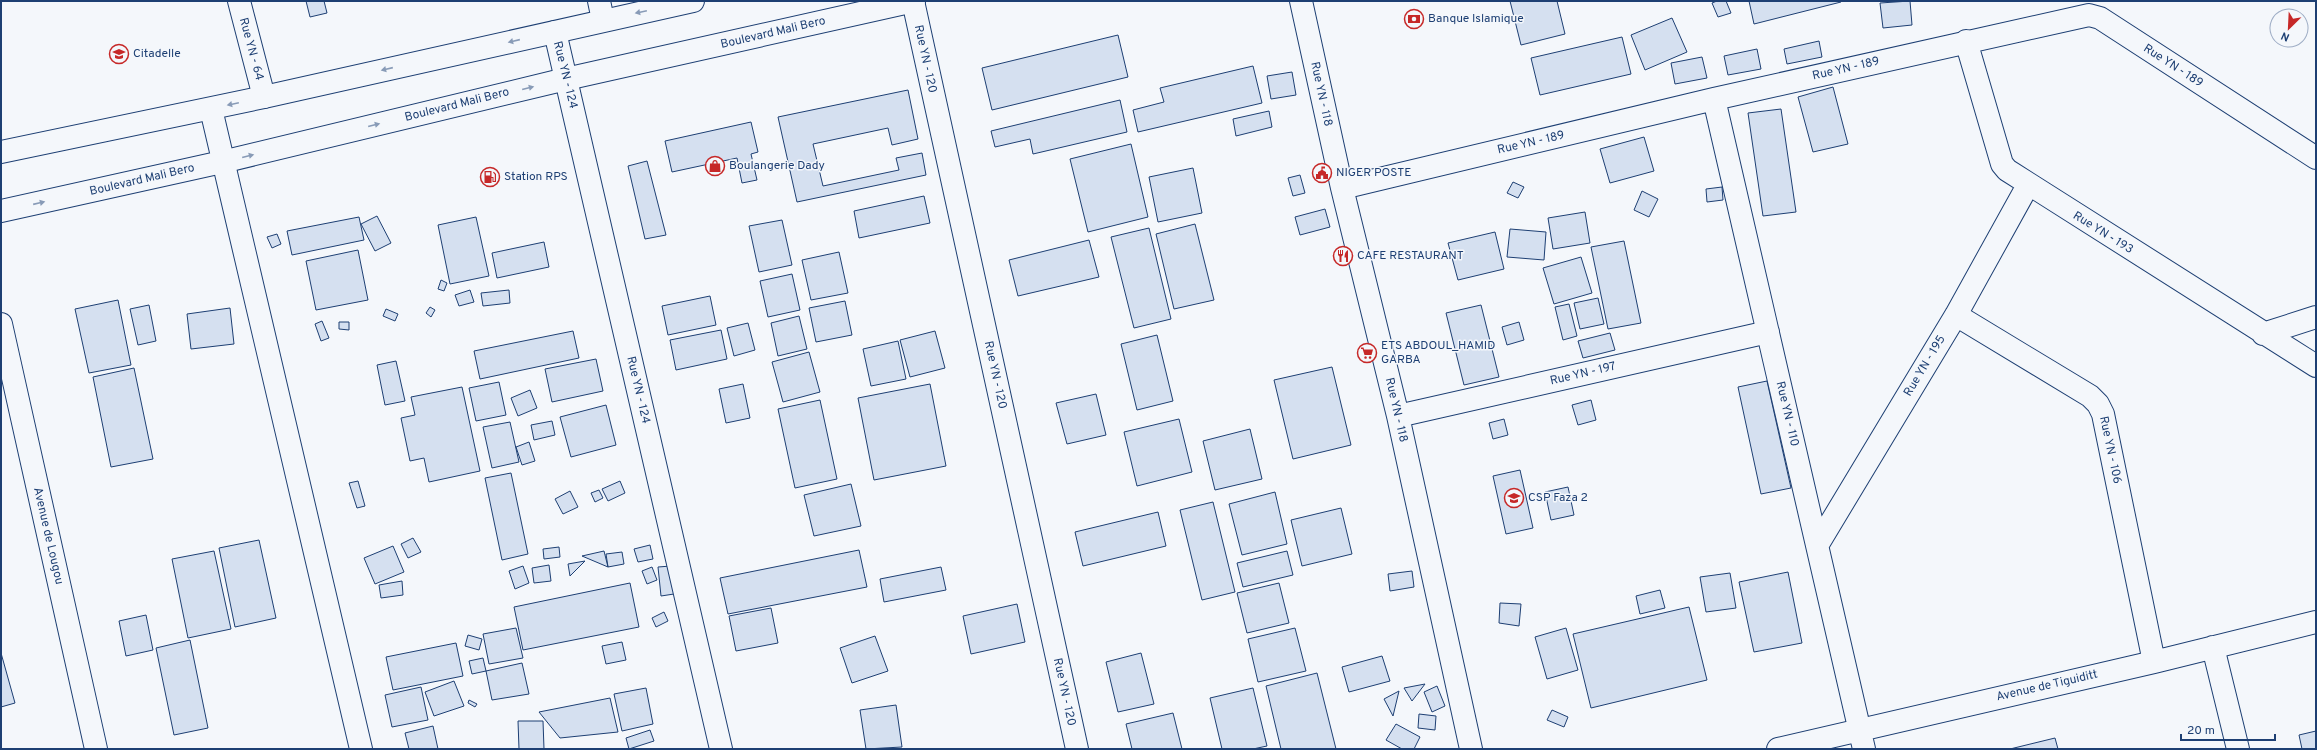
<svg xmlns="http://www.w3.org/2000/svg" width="2317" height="750" viewBox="0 0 2317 750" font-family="Overpass,sans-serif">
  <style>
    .building { fill: #d5e0f0; stroke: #1d3f73 }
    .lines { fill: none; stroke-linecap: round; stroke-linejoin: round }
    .minor-casing { stroke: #1d3f73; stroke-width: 24 }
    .major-casing { stroke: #1d3f73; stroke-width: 24 }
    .minor { stroke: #f4f7fb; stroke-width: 22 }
    .major { stroke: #f4f7fb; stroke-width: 22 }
    .oneway { fill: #889bb7 }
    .labels { text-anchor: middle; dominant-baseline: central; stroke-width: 3; stroke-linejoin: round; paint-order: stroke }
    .poi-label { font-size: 12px; fill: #1d3f73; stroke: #f4f7fb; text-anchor: start }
    .street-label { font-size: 12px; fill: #1d3f73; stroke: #f4f7fb }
  </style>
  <rect width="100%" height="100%" fill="#f4f7fb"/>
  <!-- building -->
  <path class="building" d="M306,1h18l3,12 -17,4z
    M1510,1h47l8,33 -44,11z
    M1717,1h9l5,12 -13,4 -6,-14z
    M1749,1h91l1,1 -87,22z
    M1910,1l2,24 -29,3 -3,-25z
    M1672,18l15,34 -42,18 -14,-35z
    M1118,35l10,42 -136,33 -10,-42z
    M1622,37l9,37 -91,21 -9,-37z
    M1819,41l3,16 -35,7 -3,-15z
    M1757,49l4,20 -33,6 -4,-19z
    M1702,57l5,21 -32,6 -4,-21z
    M1253,66l9,37 -124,29 -5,-22 31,-8 -4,-14z
    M1292,72l4,23 -25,4 -4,-23z
    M1833,87l15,57 -35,8 -15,-55z
    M908,90l10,49 -26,6 -4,-17 -75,16 10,42 76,-16 -3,-12 26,-5 4,22 -129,27 -19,-85z
    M1120,100l7,32 -94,22 -3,-15 -35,8 -4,-16z
    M1781,109l15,103 -33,4 -15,-103z
    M1269,111l3,16 -36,9 -3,-17z
    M751,122l7,30 -7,2 6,26 -15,3 -5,-25 -65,14 -7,-31z
    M1644,137l10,34 -44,12 -10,-34z
    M1131,144l17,73 -60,15 -18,-73z
    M647,161l19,74 -21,4 -17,-73z
    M1193,168l9,45 -44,9 -9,-45z
    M1300,175l5,18 -12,3 -5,-18z
    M1513,182l11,5 -6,11 -11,-5z
    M1722,187l1,13 -16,2 -1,-13z
    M1642,191l16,8 -9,18 -15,-7z
    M924,196l6,27 -71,15 -5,-27z
    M1325,209l5,18 -30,8 -5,-18z
    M1585,212l5,31 -37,6 -5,-31z
    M377,216l14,27 -16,8 -14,-27z
    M359,217l5,23 -72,15 -5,-24z
    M476,217l13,59 -39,8 -12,-59z
    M782,220l10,45 -33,7 -10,-46z
    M1195,224l19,76 -40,9 -18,-75z
    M1149,228l22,91 -37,9 -23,-91z
    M1510,229l36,3 -2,28 -37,-3z
    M1495,232l9,37 -46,11 -10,-37z
    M277,234l4,10 -9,4 -5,-11z
    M1089,240l10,37 -81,19 -9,-36z
    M1624,241l17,82 -33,6 -17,-82z
    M544,242l5,25 -52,11 -5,-25z
    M358,250l10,50 -52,10 -10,-49z
    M839,252l9,41 -37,7 -9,-40z
    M1581,257l11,36 -38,11 -11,-36z
    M792,274l8,36 -32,7 -8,-36z
    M441,280l6,3 -3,8 -6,-2z
    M470,290l4,12 -15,4 -4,-11z
    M509,290l1,13 -27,3 -2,-13z
    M710,296l6,29 -48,10 -6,-29z
    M1598,298l6,26 -24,5 -6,-26z
    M118,300l13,65 -42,8 -14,-64z
    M845,301l7,34 -36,7 -7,-34z
    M1569,304l8,32 -14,4 -8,-33z
    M149,305l7,36 -18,4 -8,-36z
    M1481,305l18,72 -35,8 -18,-72z
    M430,307l5,3 -4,7 -5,-4z
    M230,308l4,36 -43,5 -4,-35z
    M386,309l12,5 -3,7 -12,-5z
    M799,316l8,33 -29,7 -7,-33z
    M322,321l7,17 -8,3 -6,-17z
    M339,322h10v8l-10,-1z
    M1519,322l5,18 -17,5 -5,-18z
    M748,323l7,27 -21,6 -7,-28z
    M721,330l6,29 -51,11 -6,-30z
    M573,331l6,27 -99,21 -6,-28z
    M935,331l10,37 -35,9 -10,-37z
    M1610,333l5,17 -32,8 -5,-17z
    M1157,335l16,66 -36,9 -16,-66z
    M898,341l8,38 -35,7 -8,-37z
    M809,352l11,40 -37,10 -11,-40z
    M596,359l7,32 -51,11 -7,-33z
    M396,361l9,40 -20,4 -8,-40z
    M1332,367l19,78 -58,14 -19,-79z
    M134,368l19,91 -42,8 -18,-90z
    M1767,381l24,107 -30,6 -23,-107z
    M499,382l7,33 -30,6 -7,-33z
    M743,384l7,34 -24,5 -7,-34z
    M930,384l16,82 -72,14 -16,-82z
    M462,387l18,84 -51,11 -5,-24 -14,3 -9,-43 14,-3 -4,-18z
    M530,390l7,18 -19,8 -7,-18z
    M1096,394l10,41 -39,9 -11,-41z
    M820,400l17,79 -42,9 -17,-79z
    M1591,400l5,20 -18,5 -6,-20z
    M606,405l10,40 -45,12 -11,-40z
    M1179,419l13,53 -55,14 -13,-54z
    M1504,419l4,16 -15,4 -4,-16z
    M552,421l3,14 -21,5 -3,-15z
    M510,422l9,40 -27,6 -9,-41z
    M1250,429l12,50 -47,11 -12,-49z
    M529,442l6,19 -13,4 -6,-18z
    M1520,470l13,58 -27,6 -13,-58z
    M511,473l17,81 -26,6 -17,-82z
    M358,481l7,25 -8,2 -8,-25z
    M620,481l5,12 -17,8 -6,-12z
    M851,484l10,42 -47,10 -10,-41z
    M1568,487l6,28 -23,5 -6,-28z
    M599,490l4,8 -8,4 -4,-9z
    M570,491l8,16 -15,7 -8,-15z
    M1275,492l12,52 -45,11 -13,-51z
    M1213,502l22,90 -33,8 -22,-90z
    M1341,508l11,46 -50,12 -11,-46z
    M1158,512l8,34 -83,20 -8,-34z
    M413,538l8,14 -13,6 -7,-14z
    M259,540l17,78 -41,9 -16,-79z
    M650,545l3,14 -15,3 -4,-13z
    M393,546l11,26 -29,12 -11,-26z
    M559,547l1,10 -16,2 -1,-10z
    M859,550l8,37 -139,27 -8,-36z
    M214,551l17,78 -43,9 -16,-79z
    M604,551l4,16 -26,-11z
    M1287,551l6,24 -50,12 -6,-24z
    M622,552l2,12 -16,3 -2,-13z
    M585,561l-15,15 -2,-12z
    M549,565l2,16 -17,2 -2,-15z
    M523,566l6,17 -14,6 -6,-18z
    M671,566l3,28 -13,2 -3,-29z
    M652,567l5,13 -10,4 -5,-13z
    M941,567l5,23 -62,12 -4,-23z
    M1412,571l2,16 -24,4 -2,-17z
    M1788,572l14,71 -48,9 -15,-70z
    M1730,573l6,35 -30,4 -6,-35z
    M402,581l1,14 -22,3 -2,-13z
    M630,583l9,44 -116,23 -9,-43z
    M1279,583l10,40 -42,10 -10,-40z
    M1660,590l5,18 -25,6 -4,-18z
    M1500,603l21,1 -2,22 -20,-3z
    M1017,604l8,38 -54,12 -8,-38z
    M1689,607l18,73 -116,28 -18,-74z
    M771,608l7,35 -42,8 -7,-35z
    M664,612l4,9 -12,6 -4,-9z
    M146,615l7,35 -27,6 -7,-35z
    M516,628l7,30 -34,6 -6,-30z
    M1295,628l11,43 -48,11 -10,-43z
    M1566,628l12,42 -31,9 -12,-42z
    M468,635l14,4 -3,11 -14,-4z
    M875,636l13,35 -36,12 -12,-35z
    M190,640l18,88 -34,7 -18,-87z
    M622,642l4,18 -20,4 -4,-18z
    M456,643l7,33 -70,14 -7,-33z
    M1,653l14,50 -14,4z
    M1141,653l13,51 -36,8 -12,-50z
    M1382,656l8,25 -41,11 -7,-25z
    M483,658l3,13 -14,3 -3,-13z
    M522,663l7,31 -37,6 -6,-29z
    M1317,673l19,76h-55l-15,-63z
    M454,681l10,25 -30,10 -9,-24z
    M1425,684l-13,17 -8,-13z
    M1437,686l8,20 -13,6 -8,-20z
    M421,687l7,33 -36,7 -7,-32z
    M646,688l7,36 -31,7 -8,-37z
    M1253,688l14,58 -14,3h-31l-12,-51z
    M1399,691l-6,25 -9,-17z
    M610,698l8,34 -58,6 -21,-26z
    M469,700l8,4 -2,3 -7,-4z
    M896,705l6,42 -36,2 -6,-39z
    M1552,710l16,7 -4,10 -17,-7z
    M1173,713l9,36h-50l-6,-25z
    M1419,714l17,2 -1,14 -17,-2z
    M518,721h25l1,28h-25z
    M1396,724l24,13 -6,12h-12l-16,-9z
    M433,726l5,23h-29l-4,-16z
    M650,730l4,11 -25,8 -3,-11z
    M2316,731v18h-14l-3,-14z
    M2055,738l3,11h-48z"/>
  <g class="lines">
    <defs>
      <path id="minor" d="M239,1l25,96
        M599,1l4,19
        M913,1l164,748
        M1301,1l41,187 56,228 73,333
        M555,32l166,717
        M1966,41l36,123 5,6 309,196
        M1714,99l150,650
        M211,109l150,640
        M1342,188l372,-89 375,-84 11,3 216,140
        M1956,315l134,81 8,8 5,10 51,248
        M1,324l95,425
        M2263,334l53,-17
        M1398,416l370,-84
        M1818,544l138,-229 72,-130
        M2213,647l25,102
        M1778,749l376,-87 162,-40"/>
      <path id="major" d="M1,152l263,-55 429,-96
        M1,211l221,-49 344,-83 348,-78"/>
    </defs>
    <!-- minor casing -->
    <use href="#minor" class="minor-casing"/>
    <!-- major casing -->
    <use href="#major" class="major-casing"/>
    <!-- minor -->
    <use href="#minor" class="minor"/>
    <!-- major -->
    <use href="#major" class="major"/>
  </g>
  <!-- one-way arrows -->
  <defs><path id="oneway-solid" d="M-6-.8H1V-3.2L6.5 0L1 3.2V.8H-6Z"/></defs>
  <g class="oneway">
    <use href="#oneway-solid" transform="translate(641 12) rotate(168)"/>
    <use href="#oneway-solid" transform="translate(514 41) rotate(167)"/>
    <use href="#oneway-solid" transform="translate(387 69) rotate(167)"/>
    <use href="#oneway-solid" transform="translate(528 88) rotate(-14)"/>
    <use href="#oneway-solid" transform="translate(233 104) rotate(168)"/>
    <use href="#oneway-solid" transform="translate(374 125) rotate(-14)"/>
    <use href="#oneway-solid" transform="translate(248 156) rotate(-14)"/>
    <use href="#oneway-solid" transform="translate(39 203) rotate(-13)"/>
  </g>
  <!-- icons -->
  <defs>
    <symbol id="bank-ring" viewBox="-11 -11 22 22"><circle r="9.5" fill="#f4f7fb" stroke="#c62828" stroke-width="1.5"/><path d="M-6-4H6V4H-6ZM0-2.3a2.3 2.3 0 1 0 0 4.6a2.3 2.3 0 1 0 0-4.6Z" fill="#c62828"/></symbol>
    <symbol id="university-ring" viewBox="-11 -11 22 22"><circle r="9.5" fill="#f4f7fb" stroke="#c62828" stroke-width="1.5"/><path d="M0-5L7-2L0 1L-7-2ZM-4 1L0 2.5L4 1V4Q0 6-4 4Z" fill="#c62828"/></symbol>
    <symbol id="shop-ring" viewBox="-11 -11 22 22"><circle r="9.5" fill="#f4f7fb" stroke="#c62828" stroke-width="1.5"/><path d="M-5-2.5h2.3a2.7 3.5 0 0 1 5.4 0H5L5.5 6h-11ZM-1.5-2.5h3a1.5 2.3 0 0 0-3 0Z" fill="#c62828"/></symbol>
    <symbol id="civic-ring" viewBox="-11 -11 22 22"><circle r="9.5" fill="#f4f7fb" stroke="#c62828" stroke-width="1.5"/><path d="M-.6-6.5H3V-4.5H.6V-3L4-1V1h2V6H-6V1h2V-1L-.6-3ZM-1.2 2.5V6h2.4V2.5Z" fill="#c62828"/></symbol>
    <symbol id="fuel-ring" viewBox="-11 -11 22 22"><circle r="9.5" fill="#f4f7fb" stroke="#c62828" stroke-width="1.5"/><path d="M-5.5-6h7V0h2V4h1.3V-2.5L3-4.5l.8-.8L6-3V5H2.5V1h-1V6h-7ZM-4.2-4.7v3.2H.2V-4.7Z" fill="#c62828"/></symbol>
    <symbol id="restaurant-ring" viewBox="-11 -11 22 22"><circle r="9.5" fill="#f4f7fb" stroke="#c62828" stroke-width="1.5"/><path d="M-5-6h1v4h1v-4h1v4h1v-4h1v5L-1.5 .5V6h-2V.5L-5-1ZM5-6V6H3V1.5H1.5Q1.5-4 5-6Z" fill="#c62828"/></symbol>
    <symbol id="supermarket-ring" viewBox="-11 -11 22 22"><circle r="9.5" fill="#f4f7fb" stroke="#c62828" stroke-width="1.5"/><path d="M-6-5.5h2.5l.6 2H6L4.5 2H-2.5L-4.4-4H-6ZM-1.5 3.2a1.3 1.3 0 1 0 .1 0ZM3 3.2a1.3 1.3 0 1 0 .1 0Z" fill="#c62828"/></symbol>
    <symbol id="school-ring" viewBox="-11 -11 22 22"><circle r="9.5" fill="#f4f7fb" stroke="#c62828" stroke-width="1.5"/><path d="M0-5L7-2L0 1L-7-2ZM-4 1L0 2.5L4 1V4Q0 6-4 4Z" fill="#c62828"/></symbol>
  </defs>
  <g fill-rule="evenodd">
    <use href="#bank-ring" x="1403" y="8" width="22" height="22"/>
    <use href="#university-ring" x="108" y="43" width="22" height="22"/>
    <use href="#shop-ring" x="704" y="155" width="22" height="22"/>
    <use href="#civic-ring" x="1311" y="162" width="22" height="22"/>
    <use href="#fuel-ring" x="479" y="166" width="22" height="22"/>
    <use href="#restaurant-ring" x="1332" y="245" width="22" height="22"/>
    <use href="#supermarket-ring" x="1356" y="342" width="22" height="22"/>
    <use href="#school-ring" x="1503" y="487" width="22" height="22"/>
  </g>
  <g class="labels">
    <!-- poi labels -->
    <g class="poi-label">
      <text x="1428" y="19">Banque Islamique</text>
      <text x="133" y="54">Citadelle</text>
      <text x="729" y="166">Boulangerie Dady</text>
      <text x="1336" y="173">NIGER POSTE</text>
      <text x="504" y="177">Station RPS</text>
      <text x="1357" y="256">CAFE RESTAURANT</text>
      <text x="1381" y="346">ETS ABDOUL_HAMID<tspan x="1381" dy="14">GARBA</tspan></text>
      <text x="1528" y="498">CSP Faza 2</text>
    </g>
    <!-- street labels -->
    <g class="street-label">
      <text transform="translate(773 33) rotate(-13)">Boulevard Mali Bero</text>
      <text transform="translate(251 49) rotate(75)">Rue YN - 64</text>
      <text transform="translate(925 59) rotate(78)">Rue YN - 120</text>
      <text transform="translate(2173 66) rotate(33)">Rue YN - 189</text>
      <text transform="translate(1846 69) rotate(-13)">Rue YN - 189</text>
      <text transform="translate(565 75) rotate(76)">Rue YN - 124</text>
      <text transform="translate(1321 94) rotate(78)">Rue YN - 118</text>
      <text transform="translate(457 105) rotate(-14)">Boulevard Mali Bero</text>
      <text transform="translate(1531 143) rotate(-13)">Rue YN - 189</text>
      <text transform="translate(142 180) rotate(-13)">Boulevard Mali Bero</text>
      <text transform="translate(2103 233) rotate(32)">Rue YN - 193</text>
      <text transform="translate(1925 366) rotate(-59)">Rue YN - 195</text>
      <text transform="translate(1583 374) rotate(-13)">Rue YN - 197</text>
      <text transform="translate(995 375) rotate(78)">Rue YN - 120</text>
      <text transform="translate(638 390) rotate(77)">Rue YN - 124</text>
      <text transform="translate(1396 410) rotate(77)">Rue YN - 118</text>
      <text transform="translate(1787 414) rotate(77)">Rue YN - 110</text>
      <text transform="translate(2110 450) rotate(78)">Rue YN - 106</text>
      <text transform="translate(48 536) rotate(77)">Avenue de Lougou</text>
      <text transform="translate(2047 686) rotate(-13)">Avenue de Tiguiditt</text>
      <text transform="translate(1064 692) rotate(78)">Rue YN - 120</text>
    </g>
  </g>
  <!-- border -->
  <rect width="2317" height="750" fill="none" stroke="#1d3f73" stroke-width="4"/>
  <!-- north arrow -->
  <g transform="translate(2289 28) rotate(204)"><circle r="19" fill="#f4f7fb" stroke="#9eadc5"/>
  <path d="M0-3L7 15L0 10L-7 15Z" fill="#c62828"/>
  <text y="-6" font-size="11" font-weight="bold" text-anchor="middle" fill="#1d3f73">N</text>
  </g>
  <!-- scale -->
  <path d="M2181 734v6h94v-6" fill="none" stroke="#1d3f73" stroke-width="2"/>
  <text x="2187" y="734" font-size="12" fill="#1d3f73" stroke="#f4f7fb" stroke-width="3" paint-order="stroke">20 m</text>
</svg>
